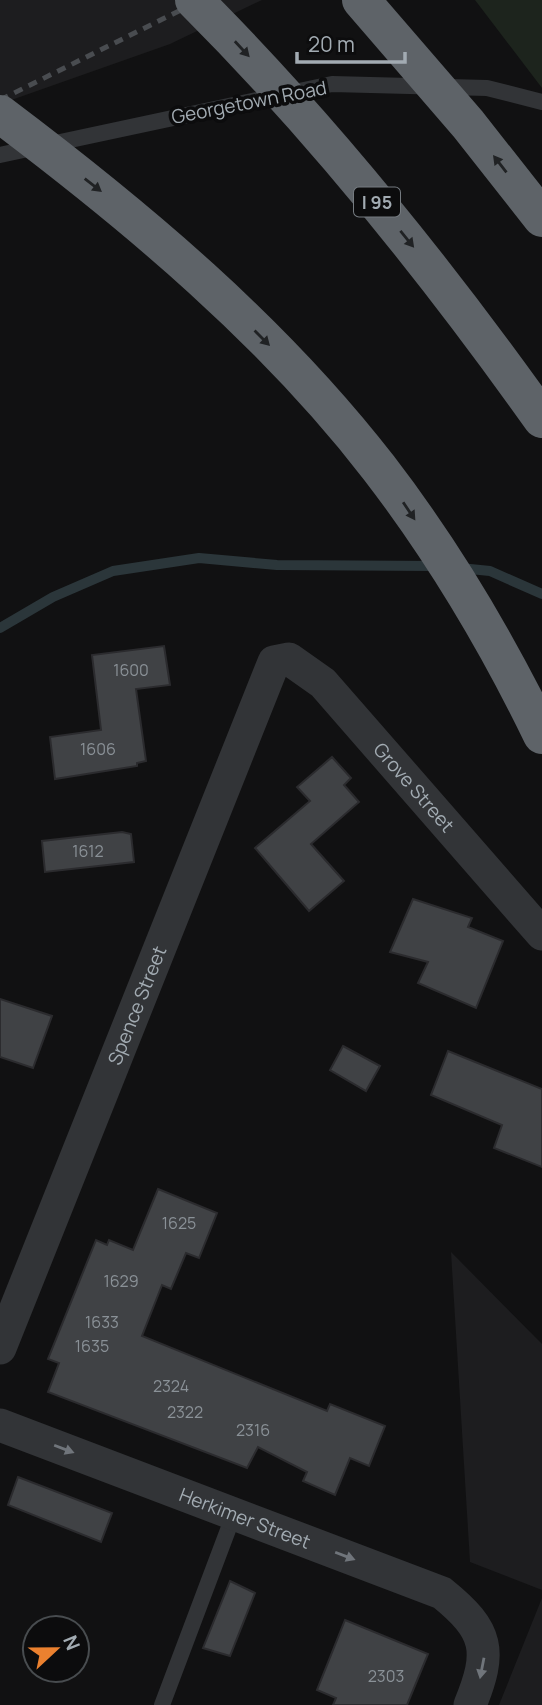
<svg xmlns="http://www.w3.org/2000/svg" width="542" height="1705" viewBox="0 0 542 1705" font-family="Manrope,sans-serif">
  <style>
    .built { fill: #1d1d1f }
    .green { fill: #1d241d }
    .lines { fill: none; stroke-linecap: round; stroke-linejoin: round }
    .stream { stroke: #2b363a; stroke-width: 10 }
    .building { fill: #404245; stroke: #2b2b2e; stroke-width: 2 }
    .service { stroke: #323437; stroke-width: 16 }
    .minor { stroke: #323437; stroke-width: 33 }
    .rail { stroke: #494c50; stroke-width: 5; stroke-dasharray: 9 7; stroke-linecap: butt }
    .motorway-bridge { stroke: #5e6368; stroke-width: 38 }
    .oneway { fill: #202224 }
    .oneway2 { fill: #70757b }
    .labels { text-anchor: middle; dominant-baseline: central; stroke-width: 7; stroke-linejoin: round; paint-order: stroke }
    .number-label { font-size: 16px; fill: #8a9197 }
    .shield { fill: #0c0c0d; stroke: #757b80; stroke-width: 2 }
    .shield-label { font-size: 18px; font-weight: bold; fill: #a2abb2 }
    .street-label { font-size: 19px; fill: #a2abb2; stroke: #0c0c0d }
  </style>
  <rect width="100%" height="100%" fill="#111112"/>
  <!-- built -->
  <path class="built" d="M0,0h262l-92,44 -170,60z
    M451,1252l91,92v246l-72,-28z
    M542,1598v107h-43z"/>
  <!-- green -->
  <path class="green" d="M475,0h67v88z"/>
  <g class="lines">
    <!-- stream -->
    <path class="stream" d="M460,568l30,3 52,23
      M0,628l53,-31 60,-26 86,-13 78,7 160,1"/>
  </g>
  <!-- building -->
  <path class="building" d="M164,646l6,39 -34,4 10,72 -9,2v3l-82,13 -5,-42 51,-7 -9,-75z
    M332,757l19,21 -7,7 15,17 -48,42 33,37 -35,30 -54,-63 55,-47 -13,-14z
    M122,832l9,2 3,28 -89,10 -3,-31z
    M413,899l59,19 -4,9 35,14 -27,67 -58,-25 10,-21 -38,-10z
    M0,999l52,17 -19,52 -33,-11z
    M343,1046l37,20 -14,25 -36,-21z
    M448,1051l94,38v78l-48,-19 8,-23 -71,-30z
    M158,1189l59,24 -18,45 -13,-5 -15,36 -9,-4 -20,51 185,75 3,-7 55,22 -16,40 -19,-8 -15,37 -32,-14 4,-9 -49,-25 -11,21 -199,-76 11,-29 -11,-4 48,-119 11,5 2,-5 24,10z
    M18,1477l94,36 -11,29 -93,-37z
    M230,1581l25,12 -25,63 -27,-8z
    M345,1620l83,34 -21,51h-74l3,-7 -19,-8z"/>
  <g class="lines">
    <!-- service -->
    <path class="service" d="M0,155l332,-71 155,4 55,14
      M162,1705l72,-191"/>
    <!-- minor -->
    <g class="minor">
      <path id="s1" d="M0,1348l274,-686 15,-3 34,24 219,251"/>
      <path id="s2" d="M0,1425l442,168c47,38 50,58 28,112"/>
    </g>
    <!-- rail -->
    <path class="rail" d="M0,100l201,-100"/>
    <!-- motorway-bridge -->
    <path class="motorway-bridge" d="M194,0c129,129 242,270 348,419
      M361,0l107,124 74,94
      M0,114c138,104 273,217 379,354 63,82 118,174 163,267"/>
  </g>
  <!-- one-way arrows -->
  <defs><path id="oneway-solid" d="M-6-.8H1V-3.2L6.5 0L1 3.2V.8H-6Z" transform="scale(1.75)"/></defs>
  <g class="oneway">
    <use href="#oneway-solid" transform="translate(242 49) rotate(47)"/>
    <use href="#oneway-solid" transform="translate(500 164) rotate(-128)"/>
    <use href="#oneway-solid" transform="translate(93 185) rotate(38)"/>
    <use href="#oneway-solid" transform="translate(407 239) rotate(51)"/>
    <use href="#oneway-solid" transform="translate(262 338) rotate(45)"/>
    <use href="#oneway-solid" transform="translate(409 511) rotate(56)"/>
  </g>
  <g class="oneway2">
    <use href="#oneway-solid" transform="translate(64 1449) rotate(21)"/>
    <use href="#oneway-solid" transform="translate(345 1556) rotate(21)"/>
    <use href="#oneway-solid" transform="translate(482 1668) rotate(101)"/>
  </g>
  <g class="labels">
    <!-- number labels -->
    <g class="number-label">
      <text x="131" y="670">1600</text>
      <text x="98" y="749">1606</text>
      <text x="88" y="851">1612</text>
      <text x="179" y="1223">1625</text>
      <text x="121" y="1281">1629</text>
      <text x="102" y="1322">1633</text>
      <text x="92" y="1346">1635</text>
      <text x="171" y="1386">2324</text>
      <text x="185" y="1412">2322</text>
      <text x="253" y="1430">2316</text>
      <text x="386" y="1676">2303</text>
    </g>
    <!-- shield labels -->
    <rect class="shield" x="354" y="187.5" width="46" height="29" rx="5"/>
    <g class="shield-label">
      <text x="377" y="202">I 95</text>
    </g>
    <!-- street labels -->
    <g class="street-label">
      <text transform="translate(249 102) rotate(-11)">Georgetown Road</text>
      <text stroke="none"><textPath href="#s1" startOffset="934">Grove Street</textPath></text>
      <text stroke="none"><textPath href="#s1" startOffset="369">Spence Street</textPath></text>
      <text stroke="none"><textPath href="#s2" startOffset="262">Herkimer Street</textPath></text>
    </g>
  </g>
  <!-- north arrow -->
  <g transform="translate(56 1649) rotate(68)"><circle r="33" fill="#0c0c0d" stroke="#484c4f" stroke-width="2"/>
  <path d="M0-5L12 26L0 18L-12 26Z" fill="#eb812f"/>
  <text y="-10" font-size="19" font-weight="bold" text-anchor="middle" fill="#a2abb2">N</text>
  </g>
  <!-- scale -->
  <path d="M297 52v10h108v-10" fill="none" stroke="#a2abb2" stroke-width="3.5"/>
  <text x="308" y="52" font-size="21" fill="#a2abb2" stroke="#0c0c0d" stroke-width="5" paint-order="stroke">20 m</text>
</svg>
